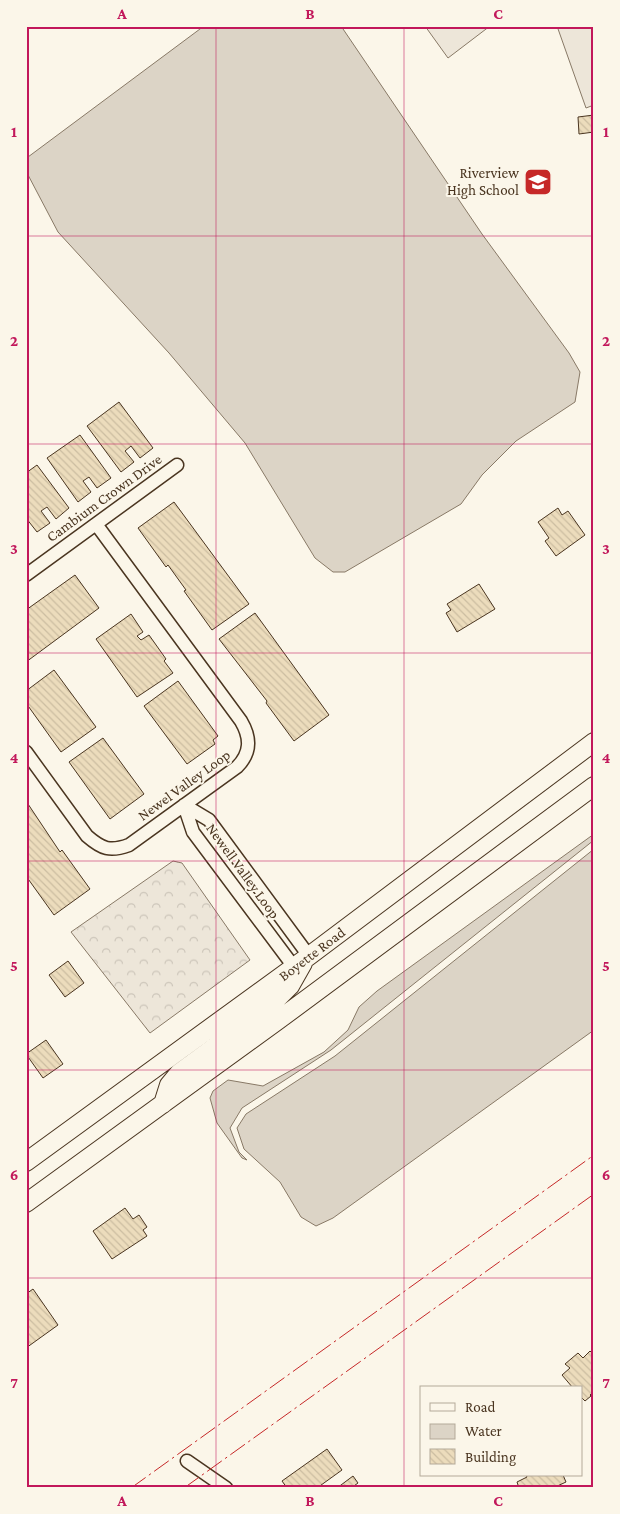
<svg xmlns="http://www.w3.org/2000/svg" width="620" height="1514" viewBox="0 0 620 1514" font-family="'Crimson Pro',serif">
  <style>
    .green { fill: #ede6d9; stroke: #887966 }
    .forest { fill: url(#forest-crowns); stroke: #887966 }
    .water { fill: #dcd4c6; stroke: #887966 }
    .building { fill: url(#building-back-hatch); stroke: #4a3520 }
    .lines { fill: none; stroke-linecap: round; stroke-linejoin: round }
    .minor-casing { stroke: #4a3520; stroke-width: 15 }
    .secondary-casing { stroke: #4a3520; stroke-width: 20 }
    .minor { stroke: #fbf6e9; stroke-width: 12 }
    .secondary { stroke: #fbf6e9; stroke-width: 18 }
    .power { stroke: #c62828; stroke-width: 1; stroke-dasharray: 18 4 2.5 4; stroke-linecap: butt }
    .grid { fill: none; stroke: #c2185b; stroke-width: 1; stroke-opacity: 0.55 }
    .labels { text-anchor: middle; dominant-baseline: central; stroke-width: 4; stroke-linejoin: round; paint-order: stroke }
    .poi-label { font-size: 15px; fill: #4a3520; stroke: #fbf6e9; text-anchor: end }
    .street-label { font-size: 15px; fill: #4a3520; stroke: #fbf6e9 }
    .neatline { fill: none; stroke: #c2185b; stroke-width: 2 }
    .grid-label { font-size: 16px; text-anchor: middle; font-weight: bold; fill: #c2185b }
  </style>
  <defs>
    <pattern id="forest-crowns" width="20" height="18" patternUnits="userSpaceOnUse" patternTransform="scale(1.25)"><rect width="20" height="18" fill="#ede6d9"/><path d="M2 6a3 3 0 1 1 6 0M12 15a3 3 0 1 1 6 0" fill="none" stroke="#cdc6ba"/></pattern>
    <pattern id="building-back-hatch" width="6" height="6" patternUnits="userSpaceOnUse" patternTransform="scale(1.25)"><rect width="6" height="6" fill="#ecdcbc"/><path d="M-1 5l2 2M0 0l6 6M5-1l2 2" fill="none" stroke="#ccbda1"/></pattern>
  </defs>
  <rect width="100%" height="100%" fill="#fbf6e9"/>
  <!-- green -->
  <path class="green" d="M425,26h65l-42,32z
    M557,26h37v79l-8,3z"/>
  <!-- forest -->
  <path class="forest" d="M173,861l9,2 68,97 -100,73 -79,-101z"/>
  <!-- water -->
  <path class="water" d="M204,26h137l141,208 87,119 11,19 -5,30 -59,39 -34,34 -21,29 -116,68h-12l-18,-14 -70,-115 -76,-90 -111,-121 -31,-59 1,-16z
    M594,834v6l-263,210 -89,58 -12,20 9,24 8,8 -5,-2 -25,-35 -7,-25 3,-7 15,-11 35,6 61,-34 24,-22 11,-23 18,-16z
    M594,849v181l-261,188 -17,8 -15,-9 -21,-35 -36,-33 -7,-21 9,-14 89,-58z"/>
  <!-- building -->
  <path class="building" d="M594,115v17l-15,2 -1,-17z
    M119,402l34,46 -13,10 -9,-12 -6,5 9,11 -13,10 -34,-46z
    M80,435l31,43 -14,10 -8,-11 -6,4 8,11 -13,10 -31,-44z
    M37,465l32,43 -13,11 -9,-12 -6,4 9,12 -13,9 -11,-14v-45z
    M174,502l75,102 -37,26 -28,-39 2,-1 -18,-25 -2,2 -28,-39z
    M558,508l4,7 6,-4 17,24 -29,21 -11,-15 4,-3 -11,-16z
    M75,575l24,33 -73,54v-52z
    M479,584l16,25 -38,23 -11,-19 5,-3 -4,-6z
    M255,613l74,102 -35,26 -28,-38 1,-2 -48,-62z
    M131,614l12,18 -6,4 4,4 8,-5 17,24 -2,2 9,12 -36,24 -41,-58z
    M54,670l42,57 -35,25 -35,-49v-12z
    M178,681l40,55 -5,4 2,4 -28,20 -43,-58z
    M103,738l41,56 -34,25 -41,-57z
    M26,801l34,51 2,-2 28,39 -36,26 -28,-39z
    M68,961l16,22 -19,14 -16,-22z
    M46,1040l17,24 -20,14 -17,-24z
    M125,1208l8,11 6,-4 8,12 -4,3 4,6 -35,23 -19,-28z
    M33,1289l25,36 -32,23v-54z
    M590,1351l4,4v36l-4,4 1,1 -6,5 -4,-4v-9h-8l-11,-13 8,-7 -5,-4 13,-11 5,5z
    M327,1449l15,21 -25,18h-30l-5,-7z
    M526,1475h37l3,7 -13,6h-34l-2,-6 10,-5z
    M353,1476l5,7 -7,5h-14z"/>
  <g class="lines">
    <defs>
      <path id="minor" d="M26,575l151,-110
        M26,752l61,84c15,13 23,16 42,9l108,-78c14,-14 14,-29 4,-46l-145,-197
        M184,805l25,15 100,136
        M184,805l9,27 101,135
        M187,1461l39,27"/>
      <path id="secondary" d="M163,1104l6,-19 10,-12 89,-65 22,-22 13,-23
        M26,1162l283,-206 285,-214
        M26,1203l251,-182 317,-235"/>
    </defs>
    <!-- minor casing -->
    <use href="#minor" class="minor-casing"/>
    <!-- secondary casing -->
    <use href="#secondary" class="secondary-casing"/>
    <!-- minor -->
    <use href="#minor" class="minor"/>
    <!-- secondary -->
    <use href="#secondary" class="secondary"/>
    <!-- power -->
    <path class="power" d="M131,1488l463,-333
      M184,1488l410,-294"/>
  </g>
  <!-- grid -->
  <path class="grid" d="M216,26v1462M404,26v1462M26,236h568M26,444h568M26,653h568M26,861h568M26,1070h568M26,1278h568"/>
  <!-- icons -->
  <defs>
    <symbol id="school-square" viewBox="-11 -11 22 22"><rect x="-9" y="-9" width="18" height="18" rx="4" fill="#c62828" stroke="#fbf6e9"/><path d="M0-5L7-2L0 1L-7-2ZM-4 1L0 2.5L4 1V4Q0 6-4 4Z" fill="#fff"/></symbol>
  </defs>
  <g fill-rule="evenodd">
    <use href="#school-square" x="522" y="166" width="32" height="32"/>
  </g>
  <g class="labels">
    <!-- poi labels -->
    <g class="poi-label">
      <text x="519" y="173">Riverview<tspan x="519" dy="17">High School</tspan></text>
    </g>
    <!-- street labels -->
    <g class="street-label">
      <text transform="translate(104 498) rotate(-36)">Cambium Crown Drive</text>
      <text transform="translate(184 785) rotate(-36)">Newel Valley Loop</text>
      <text transform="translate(243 871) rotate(54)">Newell Valley Loop</text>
      <text transform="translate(312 954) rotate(-37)">Boyette Road</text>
    </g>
  </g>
  <!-- border -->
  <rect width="620" height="1514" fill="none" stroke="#fbf6e9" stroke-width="55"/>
  <!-- legend -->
  <rect x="420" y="1386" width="162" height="90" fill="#fbf6e9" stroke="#b4a999"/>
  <rect x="430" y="1403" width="25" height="8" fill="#fbf6e9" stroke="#b4a999"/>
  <text x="465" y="1412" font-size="15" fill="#4a3520">Road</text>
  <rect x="430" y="1424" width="25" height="15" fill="#dcd4c6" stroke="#b4a999"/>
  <text x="465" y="1436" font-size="15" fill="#4a3520">Water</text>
  <rect x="430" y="1449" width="25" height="15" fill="url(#building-back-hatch)" stroke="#b4a999"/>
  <text x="465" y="1462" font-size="15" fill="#4a3520">Building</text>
  <rect x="28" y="28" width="564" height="1458" class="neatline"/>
  <g class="grid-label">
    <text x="122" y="19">A</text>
    <text x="310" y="19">B</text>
    <text x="498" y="19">C</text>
    <text x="14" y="137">1</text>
    <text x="606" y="137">1</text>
    <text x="14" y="346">2</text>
    <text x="606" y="346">2</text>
    <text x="14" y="554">3</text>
    <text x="606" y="554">3</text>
    <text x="14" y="763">4</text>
    <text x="606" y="763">4</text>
    <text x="14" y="971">5</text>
    <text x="606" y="971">5</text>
    <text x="14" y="1180">6</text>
    <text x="606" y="1180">6</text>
    <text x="14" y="1388">7</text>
    <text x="606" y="1388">7</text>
    <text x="122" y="1506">A</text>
    <text x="310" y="1506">B</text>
    <text x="498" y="1506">C</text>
  </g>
</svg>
